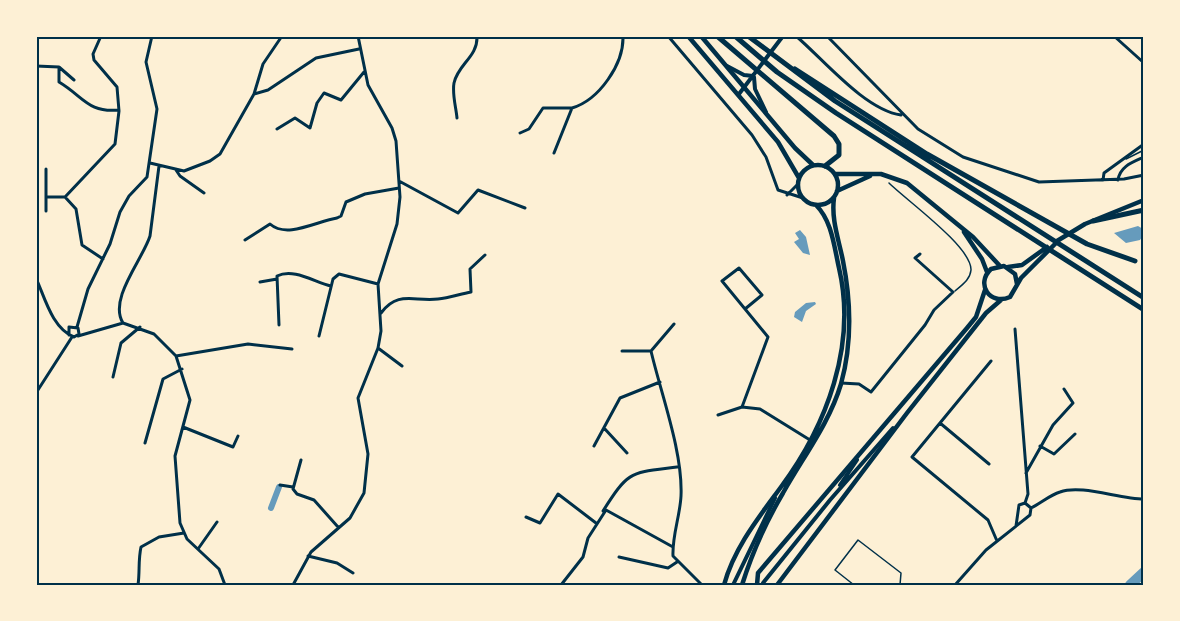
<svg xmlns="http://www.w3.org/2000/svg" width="1180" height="621" viewBox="0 0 1180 621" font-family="Ubuntu,sans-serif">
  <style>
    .water { fill: #669bbc }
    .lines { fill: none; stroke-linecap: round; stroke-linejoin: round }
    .canal { stroke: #669bbc; stroke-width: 6 }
    .river { stroke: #669bbc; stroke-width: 10 }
    .service { stroke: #003049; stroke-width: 1.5 }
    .minor { stroke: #003049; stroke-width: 3 }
    .tertiary { stroke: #003049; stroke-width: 4 }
    .secondary { stroke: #003049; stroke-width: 4 }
    .primary { stroke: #003049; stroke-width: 4.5 }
    .motorway { stroke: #003049; stroke-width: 5 }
    .neatline { fill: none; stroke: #003049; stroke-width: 2 }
  </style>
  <rect width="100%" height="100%" fill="#fdf0d5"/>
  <!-- water -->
  <path class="water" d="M1138,226l5,3 1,5 -4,6 -14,3 -12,-10z
    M800,230l6,7 4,18 -7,-2 -9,-11 5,-3 -4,-6z
    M815,302l1,2 -10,7 -4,11 -8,-5 1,-5 11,-9z"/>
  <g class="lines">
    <!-- canal -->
    <path class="canal" d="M271,508l8,-21"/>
    <!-- river -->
    <path class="river" d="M1130,585l14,-13"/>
    <!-- service -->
    <path class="service" d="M1126,159l18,-9
      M889,183c17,17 83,64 82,87 -1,10 -9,15 -16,21
      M854,585l-19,-15 23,-30 43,33 -1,12"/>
    <!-- minor -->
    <path class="minor" d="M668,36l84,99 14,22 12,33 25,8
      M796,36c28,24 69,74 105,79
      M827,36l91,93 45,28 76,25 85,-3 20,-4
      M1114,36l30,27
      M36,66l23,1v15c25,15 29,31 60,28
      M59,67l15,13
      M254,94l9,-30 19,-28
      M457,118c-1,-11 -5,-24 -3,-35 4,-19 24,-26 23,-47
      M277,129l18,-11 15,10 7,-25 7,-10 17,7 23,-28
      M520,133l9,-4 14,-21h29
      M554,153l18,-45c27,-8 52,-44 51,-72
      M150,163l34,8 26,-10 10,-7 34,-60 14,-4 48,-32 43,-9
      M46,169v28h19l50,-53 4,-33 -2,-24 -23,-27 -1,-6 8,-18
      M176,170l4,6 24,17
      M1103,180l1,-7 40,-29
      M1118,180c2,-14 15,-18 26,-23
      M399,181l59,32 20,-23 47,18
      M787,195l11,-11
      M46,197v14
      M65,197l11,12 6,36 21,14
      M245,240l25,-16c17,15 47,-3 67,-6l4,-2 5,-14 19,-8 34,-6
      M36,278c9,20 16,50 38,59l5,-3 -1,-6 -9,-1v8
      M260,282l17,-3
      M381,313c17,-23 33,-11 57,-14 11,-1 22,-5 33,-7l-1,-23 15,-14
      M123,323c-15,-24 20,-64 27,-87l9,-70
      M674,324l-23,27c10,43 32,101 30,145 -1,20 -9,40 -8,60l29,29
      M279,325l-2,-49c17,-8 37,6 54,10
      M77,327l11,-38 22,-45 10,-32 9,-16 18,-19 10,-68 -11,-47 6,-26
      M1015,329l13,165 -3,9
      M78,336l45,-13 31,11 22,22 14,44 -15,56 5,67 7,16 32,30 6,16
      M319,336l14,-57 6,-5 39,10
      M378,348l24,18
      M622,351h29
      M176,356l72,-12 44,5
      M991,361l-79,96 76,63 9,21
      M113,377l8,-34 19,-16
      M841,383l18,1 12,8 54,-67 9,-15 19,-18 -38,-34 5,-4
      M36,393l36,-56
      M742,407l26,-70 -46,-56 17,-13 23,27 -17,14
      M718,415l24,-8 18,2 50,31
      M940,423l49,41
      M183,427l50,20 5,-11
      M604,428l23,25
      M145,443l18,-64 19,-10
      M594,446l26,-48 40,-16
      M1040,446l14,8 21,-20
      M301,460l-8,29 4,5 17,6 24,27
      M1026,473l27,-48 20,-22 -9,-14
      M280,485l13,2
      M1031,508c10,-5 19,-13 29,-16 21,-8 59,7 84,7
      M603,511c26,-41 27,-38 74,-44
      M526,517l14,6 18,-29 38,29
      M1016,526l3,-21 6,-2 6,5
      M198,549l19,-27
      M308,556l29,7 16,10
      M619,557l49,11 9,-6
      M138,585c2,-14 0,-24 3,-38l18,-10 25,-4
      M293,585l18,-33 39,-34 14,-25 4,-39 -10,-56 20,-50 3,-17 -3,-47 19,-60 3,-27 -4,-56 -4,-13 -24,-43 -10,-49
      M561,585l22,-28 5,-19 18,-28 67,37
      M955,585l31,-35 44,-35 1,-7"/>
    <!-- tertiary -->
    <path class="tertiary" d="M727,66l17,9 9,1
      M754,77l1,12 11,23
      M739,94l44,-58"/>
    <!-- secondary -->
    <path class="secondary" d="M840,485l17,-25
      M763,583l67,-83 63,-72
      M733,585l42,-87"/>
    <!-- primary -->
    <path class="primary" d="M688,36l90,106 21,36
      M701,36l94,112 18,17
      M798 185a20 20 0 1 1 40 0a20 20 0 1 1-40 0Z
      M835,174h46l26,9 66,54 27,29
      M837,191l33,-15
      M964,232l18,27 5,13
      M1057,241l28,-17 59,-24
      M1008,267l14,-2 25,-18
      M1017,284l-2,-10 -11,-8 -13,3c-16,15 -1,37 19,28l11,-19 38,-38
      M724,585c10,-37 35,-68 57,-98 46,-62 76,-142 58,-219 -5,-22 -7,-47 -23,-63
      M742,585c10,-32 24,-63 41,-92 20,-36 46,-69 58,-109 11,-40 10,-83 2,-123 -4,-21 -12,-41 -9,-63
      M757,585l1,-12 209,-245 9,-11 9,-27
      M777,585l130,-172 79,-100 15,-13"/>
    <!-- motorway -->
    <path class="motorway" d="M717,36l117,100 5,8v11l-14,11
      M735,36l42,36 59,41 308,197
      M748,36l87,65 309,197
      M795,69l132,85 160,90 48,17
      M1093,221l51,-11"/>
  </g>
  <!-- border -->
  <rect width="1180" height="621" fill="none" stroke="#fdf0d5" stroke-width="75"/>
  <rect x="38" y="38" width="1104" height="546" class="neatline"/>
</svg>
